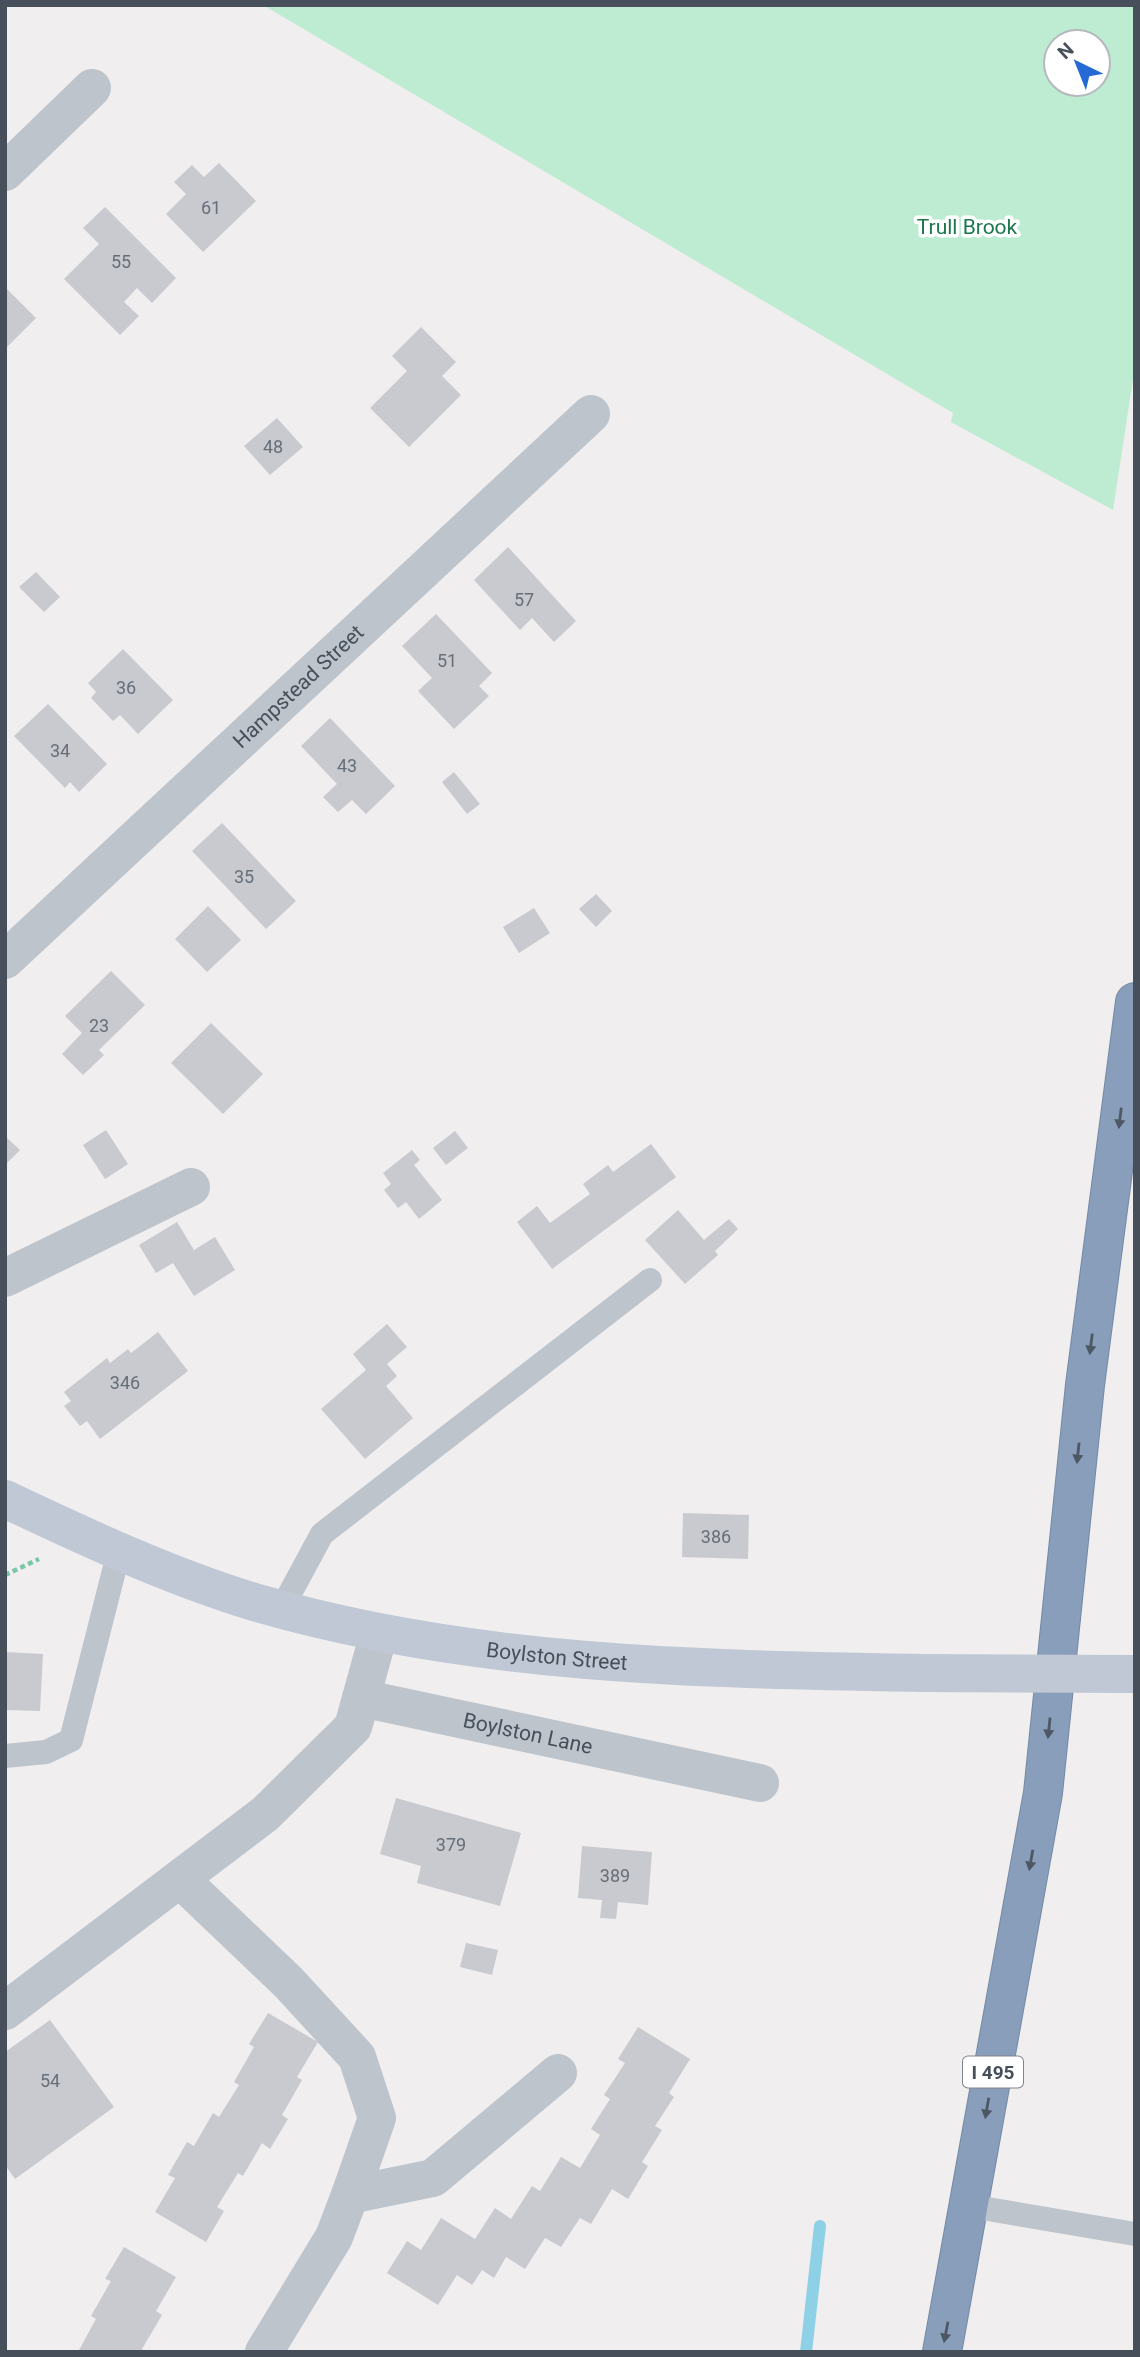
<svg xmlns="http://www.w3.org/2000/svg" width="1140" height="2357" viewBox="0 0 1140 2357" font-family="Roboto,sans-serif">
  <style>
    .green { fill: #beecd2; fill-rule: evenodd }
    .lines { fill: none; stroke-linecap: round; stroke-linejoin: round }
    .stream { stroke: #8ed0e6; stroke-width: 12 }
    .building { fill: #c8cad0 }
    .highway-casing { stroke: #7489a5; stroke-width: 40 }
    .path { stroke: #79c7a4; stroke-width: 4.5; stroke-dasharray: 5 3.5; stroke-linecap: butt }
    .lane { stroke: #bdc4cc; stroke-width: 24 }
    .street { stroke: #bdc4cc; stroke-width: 38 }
    .secondary { stroke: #bfc8d4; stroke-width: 38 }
    .highway { stroke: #889eba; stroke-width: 38 }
    .secondary-bridge { stroke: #bfc8d4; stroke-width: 38 }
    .oneway { fill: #4e5864 }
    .labels { text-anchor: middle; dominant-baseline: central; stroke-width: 7; stroke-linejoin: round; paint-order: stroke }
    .number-label { font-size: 18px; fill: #676e78 }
    .shield { fill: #fff; stroke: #7e848c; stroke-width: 2 }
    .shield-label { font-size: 19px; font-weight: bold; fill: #47505a }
    .park-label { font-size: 21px; fill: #1c774d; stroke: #fff }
    .street-label { font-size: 21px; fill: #47505a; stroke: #fff }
  </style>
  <rect width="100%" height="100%" fill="#f0eeee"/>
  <!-- green -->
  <path class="green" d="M263,5h872v361l-22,144 -162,-88 2,-9zM1056,42h42v42h-42z"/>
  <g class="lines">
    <!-- stream -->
    <path class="stream" d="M806,2352l14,-126"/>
  </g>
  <!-- building -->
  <path class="building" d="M219,163l37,38 -53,51 -37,-38 20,-20 -12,-12 18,-17 12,12z
    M105,207l71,71 -24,25 -15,-15 -13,14 15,14 -19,19 -56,-56 35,-35 -16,-16z
    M5,287l31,31 -31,31z
    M421,327l35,35 -14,14 19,19 -52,52 -39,-39 37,-37 -15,-15z
    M277,418l26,29 -33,28 -26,-29z
    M508,547l68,74 -22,21 -22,-24 -12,12 -46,-50z
    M36,572l24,25 -16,15 -25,-25z
    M436,614l56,59 -13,13 10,10 -35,33 -36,-38 14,-13 -30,-32z
    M123,649l50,51 -35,34 -18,-19 -7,6 -22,-23 5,-6 -8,-9z
    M48,704l59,60 -28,28 -9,-10 -5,6 -51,-52z
    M330,718l65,68 -29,28 -14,-14 -14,12 -15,-15 14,-13 -36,-38z
    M454,772l26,32 -13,10 -25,-32z
    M222,823l74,78 -30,28 -74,-78z
    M596,894l16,17 -16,16 -17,-18z
    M208,906l33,34 -34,32 -32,-33z
    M534,908l16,25 -31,20 -16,-26z
    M111,971l34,34 -46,45 5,5 -21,20 -21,-21 20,-21 -17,-17z
    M211,1023l52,51 -40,40 -52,-51z
    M106,1130l22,34 -23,15 -22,-34z
    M455,1131l13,17 -22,17 -13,-17z
    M5,1136l15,14 -15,15z
    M651,1144l25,33 -124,92 -35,-47 20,-16 13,17 40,-29 -7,-10 25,-19 5,7z
    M412,1150l8,10 -6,5 28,35 -23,19 -13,-17 -8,6 -14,-18 7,-6 -8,-11z
    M678,1210l26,30 25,-21 9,10 -23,22 3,4 -33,29 -40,-44z
    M177,1222l17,28 21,-13 20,33 -41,26 -21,-33 -17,10 -17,-28z
    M387,1324l20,23 -20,17 10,12 -11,10 27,32 -48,41 -44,-50 45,-39 -13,-16z
    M158,1332l30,39 -88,68 -13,-18 -7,5 -16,-20 7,-5 -7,-9 43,-34 3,5 18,-14 3,4z
    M683,1513l66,2 -1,44 -66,-2z
    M5,1652l38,2 -3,57 -35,-1z
    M396,1798l125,35 -21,73 -83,-23 4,-17 -41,-12z
    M582,1846l70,6 -4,53 -30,-3 -2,17 -16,-1 2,-18 -24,-2z
    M466,1943l32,7 -6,25 -32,-8z
    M268,2013l50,29 -21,35 5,3 -20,35 6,4 -18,30 -8,-6 -19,33 -5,-3 -21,34 7,4 -18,31 -51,-30 20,-34 -7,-3 19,-33 7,4 19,-33 6,4 20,-32 -5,-3 20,-35 -5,-3z
    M50,2020l64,87 -99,72 -10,-14v-113z
    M638,2027l52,32 -21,34 5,4 -19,29 7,4 -20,32 6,4 -20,33 -16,-10 -21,35 -11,-6 -19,29 -16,-9 -20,31 -19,-12 -12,21 -12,-8 -10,15 -15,-10 -19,30 -51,-32 20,-32 14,9 20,-32 34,21 20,-31 16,11 21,-33 8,5 21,-34 19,11 20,-33 -9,-6 19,-30 -6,-4 21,-32 -7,-4z
    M124,2247l52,30 -20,34 6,4 -20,34 4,3h-68l18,-33 -5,-3 20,-35 -6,-2z"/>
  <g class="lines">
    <defs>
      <path id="highway" d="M942,2352l101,-559 42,-408 50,-383"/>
    </defs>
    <!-- highway casing -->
    <use href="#highway" class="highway-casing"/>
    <!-- path -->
    <path class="path" d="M5,1575l34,-16"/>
    <!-- lane -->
    <path class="lane" d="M282,1608l40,-74 328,-254
      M5,1756l41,-4 25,-12 48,-189
      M970,2206l165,28"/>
    <!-- street -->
    <g class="street">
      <path d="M5,172l87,-84"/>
      <path id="s1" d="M5,960l586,-546"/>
      <path d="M5,1278l186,-91"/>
      <path id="s2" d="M379,1633l-18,65 399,85"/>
      <path d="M180,1879l109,104 68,74 20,61 -27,77"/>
      <path d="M5,2011l260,-197 88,-87 8,-29"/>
      <path d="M264,2352l70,-115 16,-42 83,-17 125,-105"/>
    </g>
    <!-- secondary -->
    <path class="secondary" id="s3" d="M5,1499c80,38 164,77 249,103 218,64 446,67 671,71"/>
    <!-- highway -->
    <use href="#highway" class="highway"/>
    <!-- secondary-bridge -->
    <path class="secondary-bridge" d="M925,1673l210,1"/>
  </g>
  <!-- one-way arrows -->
  <defs><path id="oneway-solid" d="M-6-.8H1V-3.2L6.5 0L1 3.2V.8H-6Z" transform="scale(1.75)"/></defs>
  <g class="oneway">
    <use href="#oneway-solid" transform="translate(1120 1118) rotate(97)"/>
    <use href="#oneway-solid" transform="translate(1091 1344) rotate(97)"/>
    <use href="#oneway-solid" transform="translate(1078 1453) rotate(96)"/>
    <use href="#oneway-solid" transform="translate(1049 1728) rotate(96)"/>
    <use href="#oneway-solid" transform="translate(1031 1860) rotate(100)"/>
    <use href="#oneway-solid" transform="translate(987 2108) rotate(100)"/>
    <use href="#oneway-solid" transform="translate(946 2332) rotate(101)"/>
  </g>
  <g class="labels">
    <!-- number labels -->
    <g class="number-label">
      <text x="211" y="207">61</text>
      <text x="121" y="261">55</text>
      <text x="273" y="446">48</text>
      <text x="524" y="599">57</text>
      <text x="447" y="660">51</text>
      <text x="126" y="687">36</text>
      <text x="60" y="750">34</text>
      <text x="347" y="765">43</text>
      <text x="244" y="876">35</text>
      <text x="99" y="1025">23</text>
      <text x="125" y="1382">346</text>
      <text x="716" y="1536">386</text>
      <text x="451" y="1844">379</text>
      <text x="615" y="1875">389</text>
      <text x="50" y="2080">54</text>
    </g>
    <!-- shield labels -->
    <rect class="shield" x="963" y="2056.5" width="60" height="31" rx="5"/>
    <g class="shield-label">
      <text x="993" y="2072">I 495</text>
    </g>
    <!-- park labels -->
    <g class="park-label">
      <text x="967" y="227">Trull Brook</text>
    </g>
    <!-- street labels -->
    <g class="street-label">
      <text stroke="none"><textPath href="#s1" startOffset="401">Hampstead Street</textPath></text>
      <text stroke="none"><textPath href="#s3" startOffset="578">Boylston Street</textPath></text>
      <text stroke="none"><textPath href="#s2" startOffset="238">Boylston Lane</textPath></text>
    </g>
  </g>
  <!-- border -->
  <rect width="1140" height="2357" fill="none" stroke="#47505a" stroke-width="14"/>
  <!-- north arrow -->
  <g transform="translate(1077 63) rotate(317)"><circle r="33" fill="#ffffff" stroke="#b5b9bd" stroke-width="2"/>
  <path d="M0-5L12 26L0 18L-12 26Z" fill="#2469d4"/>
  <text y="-10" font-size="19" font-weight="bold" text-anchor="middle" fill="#47505a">N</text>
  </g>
</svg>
